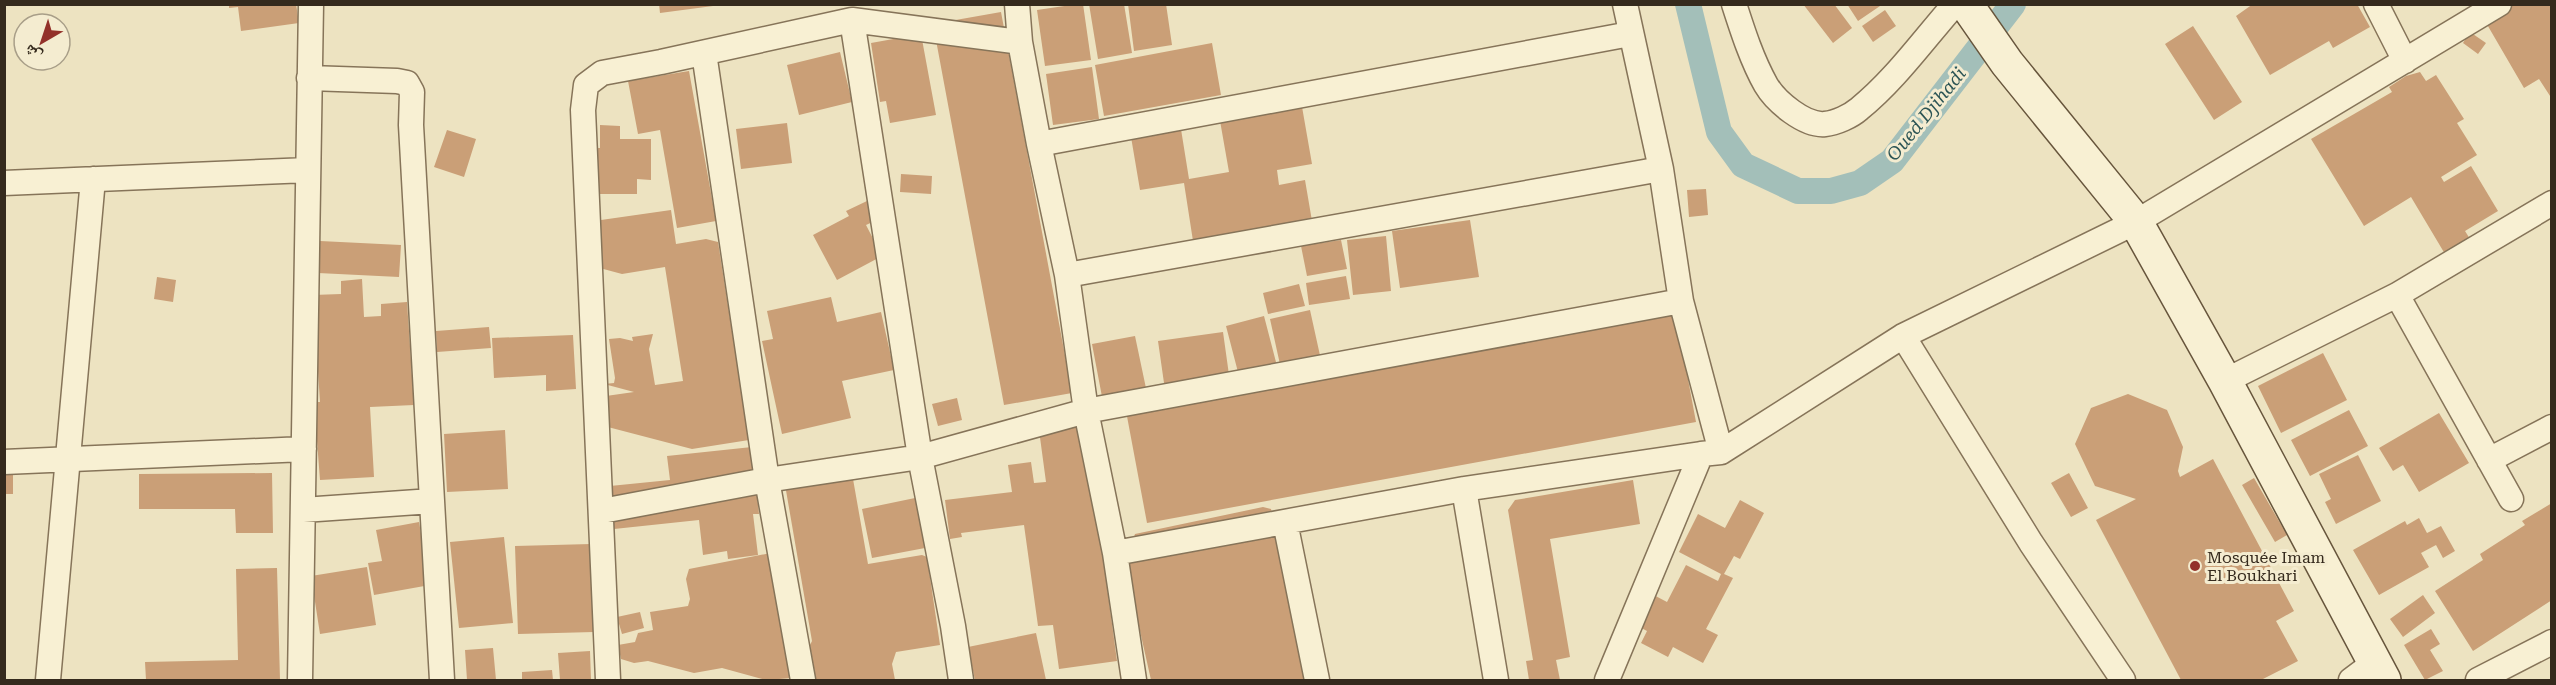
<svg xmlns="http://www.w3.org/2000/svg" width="2556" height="685" viewBox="0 0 2556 685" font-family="'Roboto Serif','Noto Naskh Arabic',serif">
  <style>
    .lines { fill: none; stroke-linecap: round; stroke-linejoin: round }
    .canal { stroke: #a3bfb9; stroke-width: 26 }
    .building { fill: #ca9f77 }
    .street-casing { stroke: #867459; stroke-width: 27 }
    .secondary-casing { stroke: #67553c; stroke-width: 36 }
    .street { stroke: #f8f0d3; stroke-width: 24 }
    .secondary { stroke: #f8f0d3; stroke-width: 33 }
    .poi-dot { fill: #93312a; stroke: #f4ecd0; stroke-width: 2 }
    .labels { text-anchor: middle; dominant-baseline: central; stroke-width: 6; stroke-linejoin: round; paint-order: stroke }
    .poi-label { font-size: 16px; fill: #352a1d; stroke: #f4ecd0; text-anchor: start }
    .water-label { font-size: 18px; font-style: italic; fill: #2c5555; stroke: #f4ecd0 }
  </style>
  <rect width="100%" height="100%" fill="#ede3c1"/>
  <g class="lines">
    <!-- canal -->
    <path class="canal" d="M1688,4l31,128 24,33 55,26h33l29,-8 32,-22 121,-157"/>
  </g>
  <!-- building -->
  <path class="building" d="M229,4h67l3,19 -58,8 -3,-24 -9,1z
    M659,4h54v2l-53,7z
    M1078,4h5l8,56 -46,6 -8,-56z
    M1089,4h35l8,49 -34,6z
    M1128,4h38l6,41 -38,6z
    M1803,4h31l18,24 -19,15z
    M1847,4h36l-25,17z
    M2253,4h104l13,23 -37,21 -4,-7 -59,34 -34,-59z
    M2513,4h39v95l-13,-20 -15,9 -39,-67z
    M1885,10l11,16 -23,16 -11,-16z
    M1001,12l71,381 -68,12 -71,-381z
    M2193,26l49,76 -28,18 -49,-76z
    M2470,32l16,11 -8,11 -15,-11z
    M921,34l15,81 -46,8 -4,-22 -6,1 -9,-59z
    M1212,43l9,52 -117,21 -9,-51z
    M840,52l12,50 -53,13 -12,-50z
    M1092,67l7,52 -46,6 -7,-51z
    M689,71l27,150 -39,7 -17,-98 -22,4 -10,-53z
    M2420,72l6,9 10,-6 28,44 -7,4 20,32 -36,22 3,5 27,-16 27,45 -33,20 5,8 -25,15 -34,-57 -47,29 -53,-87 81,-47 -3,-5 17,-11z
    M1301,101l11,63 -35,6 2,15 26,-5 7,41 -119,20 -9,-58 -44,7 -10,-59 50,-8 9,56 40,-7 -10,-57z
    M787,123l5,40 -51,6 -5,-40z
    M600,125l20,1v13h31v41l-14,-1v15h-44v-46h7z
    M447,130l29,9 -12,38 -30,-10z
    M901,174l31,2 -1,18 -31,-2z
    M1706,189l2,26 -19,2 -2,-27z
    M867,201l10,19 -11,5 16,31 -45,24 -24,-45 36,-19 -3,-5z
    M671,210l5,34 30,-5 12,3 31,198 -57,9 -88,-23 -5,-29 35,-5 -30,-8 10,-1 1,-5 -6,-39 11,-1 13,3 -1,-4 21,-3 -4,15 6,36 28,-4 -18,-114 -43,7 -26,-7 -2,-46z
    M1470,220l9,57 -79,11 -8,-57z
    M1386,236l5,55 -38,4 -6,-55z
    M1341,240l6,29 -40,7 -6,-30z
    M320,241l81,4 -2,32 -81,-4z
    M1346,276l4,23 -41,6 -3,-22z
    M157,277l19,3 -3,22 -19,-3z
    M362,279l2,38 17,-1v-12l26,-2 7,103 -44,2 4,70 -54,3 -6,-78h6l-7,-107 28,-1v-13z
    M1299,284l6,22 -37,8 -5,-21z
    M831,297l6,25 44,-10 13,58 -52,11 9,37 -69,16 -20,-93 11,-2 -6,-28z
    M1310,310l11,50 -40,9 -11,-50z
    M1675,310l21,112 -549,101 -21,-112z
    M1264,316l13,50 -38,10 -13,-50z
    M489,327l2,21 -54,4 -1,-21z
    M1223,332l7,50 -65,8 -7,-49z
    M573,335l3,54 -30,2v-16l-52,3 -2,-40z
    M1135,336l12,57 -44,9 -11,-58z
    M2323,353l24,47 -66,33 -23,-47z
    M2128,394l39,16 16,37 -5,24 2,6 33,-18 81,152 -18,10 22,40 -37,19h-80l-85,-160 40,-21 -41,-13 -20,-42 16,-36z
    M957,398l5,22 -24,6 -6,-22z
    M2349,410l19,36 -58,30 -19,-36z
    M2439,413l30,50 -50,29 -16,-27 -10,6 -14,-23z
    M1085,423l32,238 -58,8 -6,-44 -15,1 -14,-101 -63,8 1,4 -12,2 -5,-39 67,-8 -4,-27 23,-3 3,21 12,-1 -7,-52z
    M505,430l3,59 -61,3 -3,-58z
    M752,447l7,67h-6l5,41 -30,4 -1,-8 -24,4 -4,-35 -85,9 -4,-43 60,-6 -3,-24z
    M2358,455l23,46 -45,23 -11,-22 6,-3 -12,-25z
    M850,462l18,102 54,-9 5,2 13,88 -44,7 -4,12 3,16h-82l2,-6 -5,-29 2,-4 -29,-168z
    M4,466h9v28h-9z
    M272,473l1,60h-37l-1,-24h-96v-35z
    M2069,473l19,35 -17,9 -20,-34z
    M2254,478l33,57 -12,7 -33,-57z
    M1633,480l7,44 -90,15 20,118 -14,3 4,20h-31l-3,-19 7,-1 -25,-150 7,-10z
    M915,498l10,50 -53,10 -10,-49z
    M1740,500l24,13 -24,46 -6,-3 -10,18 9,4 -27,51 12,6 -15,28 -30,-16 -5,10 -27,-14 6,-12 -15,-8 16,-31 19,10 19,-37 32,16 3,-7 -42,-22 19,-38 27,14z
    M2552,503v97l-79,51 -38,-60 48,-31 -3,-6 45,-29 -3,-4z
    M1263,507l8,2 37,171h-157l-26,-116 10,-30z
    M2419,518l8,15 14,-7 14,25 -12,7 -7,-13 -15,8 8,14 -50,28 -26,-45 52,-29 2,4z
    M419,522l11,63 -56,10 -6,-32 14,-2 -6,-31z
    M504,537l9,86 -54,5 -9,-86z
    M591,544l3,88 -76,2 -3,-88z
    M771,553l21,125 -26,2 -44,-12 -28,5 -46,-12 -14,2 -13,-4 -3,-14 17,-3 3,-9 15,-3 -3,-18 38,-6 2,-7 -4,-20 3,-10z
    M367,567l9,58 -56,9 -9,-58z
    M277,568l3,112h-134l-1,-18 93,-2 -2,-91z
    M2423,595l12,18 -32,24 -13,-18z
    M640,612l4,16 -22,6 -5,-17z
    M2431,629l9,15 -10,6 13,21 -18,9 -21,-35z
    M1036,633l10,47h-71l-7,-33z
    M493,648l3,32h-29l-2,-30z
    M590,651l1,29h-31l-2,-27z
    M552,670l1,10h-31v-8z"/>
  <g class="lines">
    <defs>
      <path id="street" d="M1017,4l3,38 19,102 28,131 19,136 29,142 19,127
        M1625,4l36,165
        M1734,4c9,28 18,56 32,81 10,17 39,41 59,39 11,-1 26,-8 34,-15 36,-29 65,-70 96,-105
        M2376,4l29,57
        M852,20l68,437 33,169 8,54
        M704,53l63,427 36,200
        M309,78l88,3 10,2 5,9 -1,33 31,555
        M1039,144l591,-110
        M4,183l304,-13
        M1067,275l594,-106 20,132 40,151
        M2397,295l114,204
        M1903,336l128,207 92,137
        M2225,381l172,-86 155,-92
        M2489,460l63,-33
        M4,462l300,-13
        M1464,489l32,191
        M303,510l129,-9
        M602,511l165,-31 153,-23 166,-46 595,-110
        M1285,522l32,158
        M1115,553l349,-64 237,-35
        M48,680l45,-501
        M300,680l11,-676
        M608,680l-25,-570 3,-25 16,-12 59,-11 191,-42 168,22
        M1607,680l94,-226 20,-2 182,-116 233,-114 363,-218
        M2351,680l24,-18
        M2478,680l74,-38"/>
      <path id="secondary" d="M1966,4l41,59 129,159 89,159 159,299"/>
    </defs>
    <!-- street casing -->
    <use href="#street" class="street-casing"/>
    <!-- secondary casing -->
    <use href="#secondary" class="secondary-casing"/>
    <!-- street -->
    <use href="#street" class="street"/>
    <!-- secondary -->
    <use href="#secondary" class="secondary"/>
  </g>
  <!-- markers -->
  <circle class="poi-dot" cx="2195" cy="566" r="6"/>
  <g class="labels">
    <!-- poi labels -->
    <g class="poi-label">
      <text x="2207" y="557">Mosquée Imam<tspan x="2207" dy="18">El Boukhari</tspan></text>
    </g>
    <!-- water labels -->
    <g class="water-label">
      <text transform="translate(1926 114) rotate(-51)">Oued Djihadi</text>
    </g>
  </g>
  <!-- border -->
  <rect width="2556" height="685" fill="none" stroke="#352a1d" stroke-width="12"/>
  <!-- north arrow -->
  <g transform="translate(42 42) rotate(219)"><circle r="28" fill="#f4ecd0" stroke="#a89e88" stroke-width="1.5"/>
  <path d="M0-4.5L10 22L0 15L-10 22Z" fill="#93312a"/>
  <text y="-9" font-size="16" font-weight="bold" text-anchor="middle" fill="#352a1d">ش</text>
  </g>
</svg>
